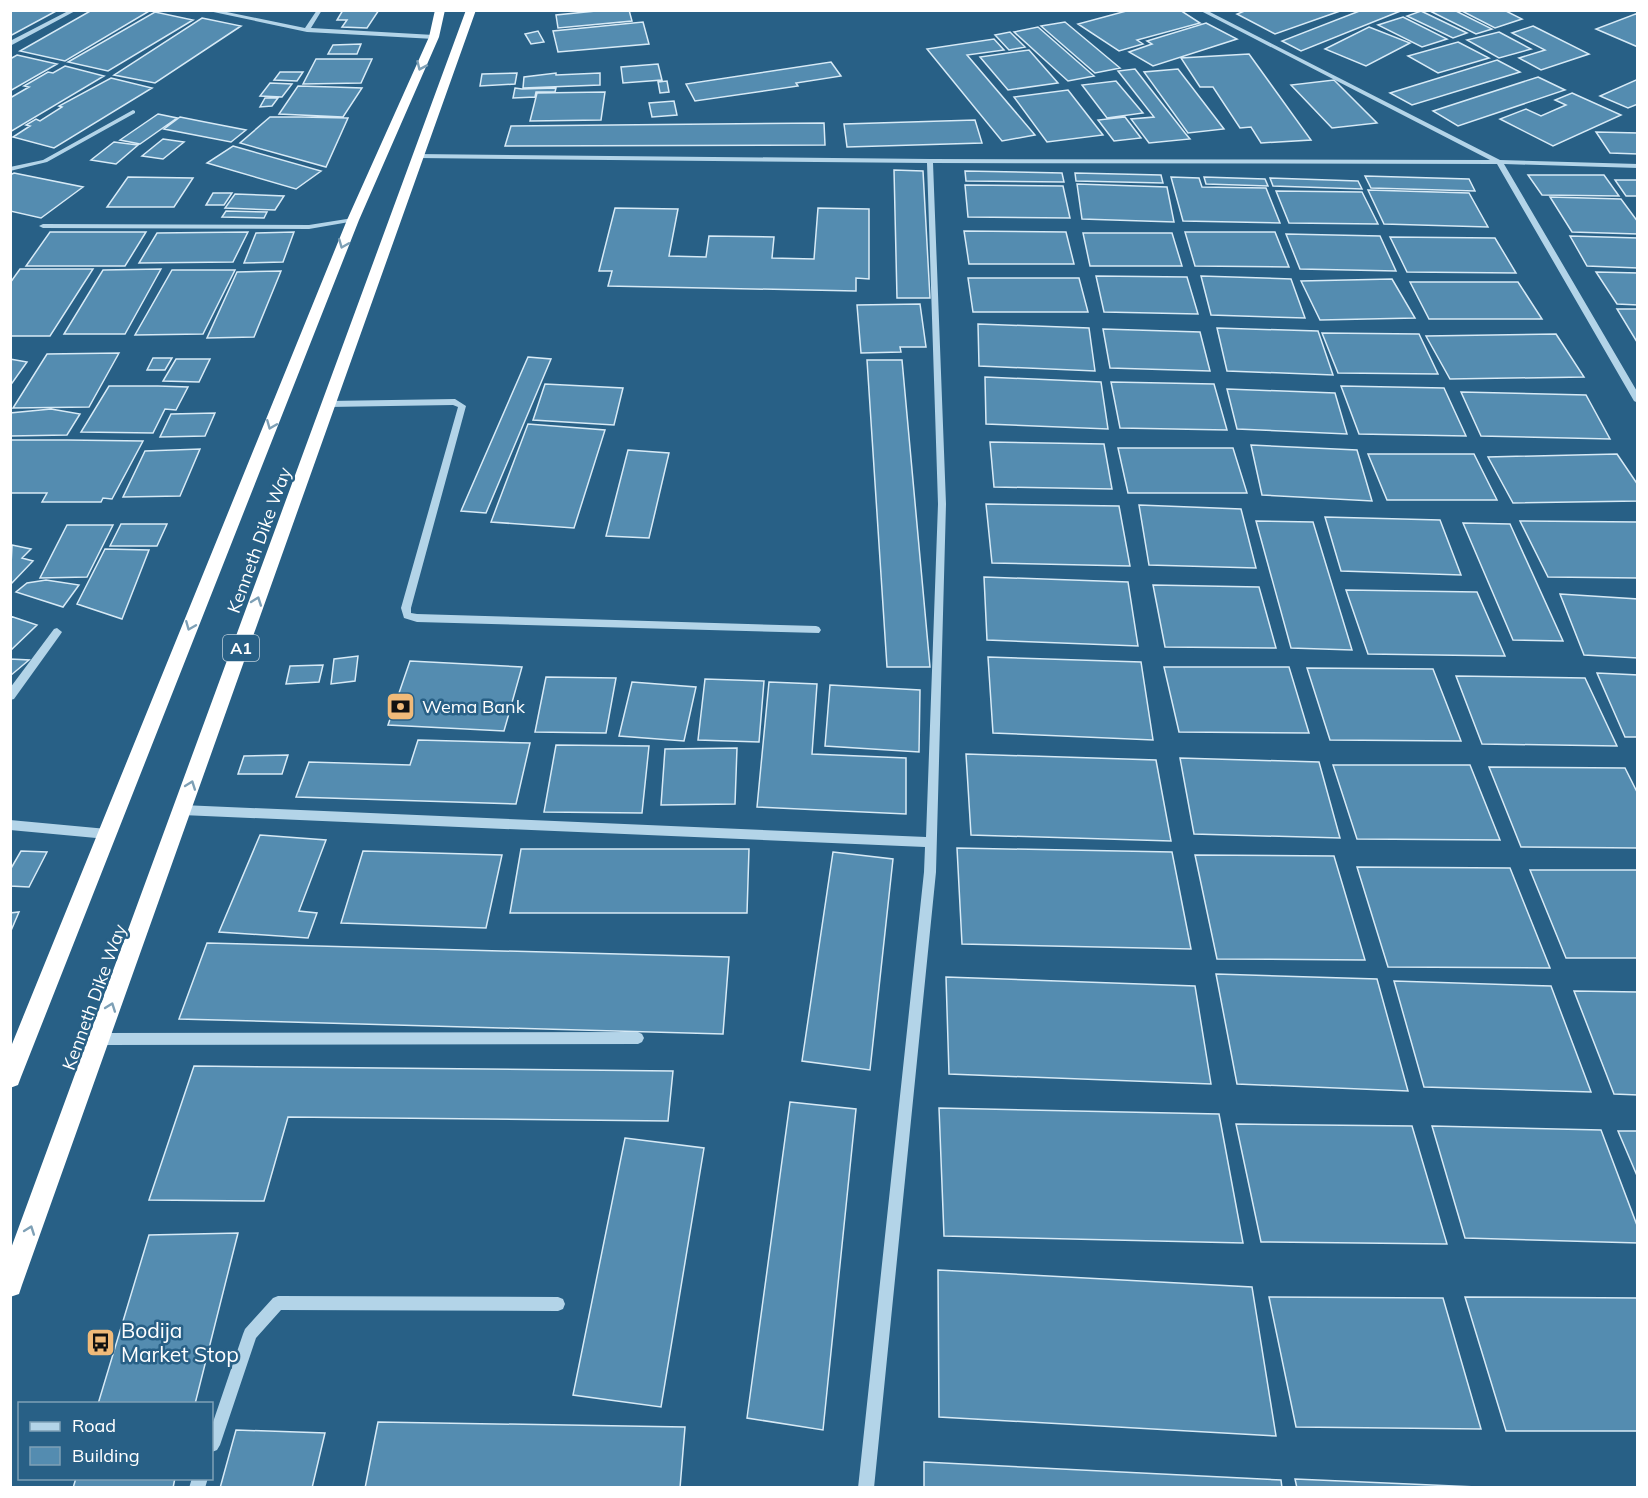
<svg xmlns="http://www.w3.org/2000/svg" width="1648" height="1498" viewBox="0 0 1648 1498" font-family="Mulish,sans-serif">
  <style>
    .building { fill: #548cb0; stroke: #d7eaf6; stroke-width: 1.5 }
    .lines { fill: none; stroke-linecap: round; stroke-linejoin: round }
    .minor { fill: #b3d4e8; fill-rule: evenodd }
    .highway { fill: #fff; fill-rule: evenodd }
    .oneway { stroke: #7ea0b6 }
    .labels { text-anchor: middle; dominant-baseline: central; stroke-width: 5; stroke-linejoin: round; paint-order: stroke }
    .shield { fill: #286086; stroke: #becfdb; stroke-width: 1.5 }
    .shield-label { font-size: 16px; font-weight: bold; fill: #fff }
    .street-label { font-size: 18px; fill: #fff; stroke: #286086 }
    .poi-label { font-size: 18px; fill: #fff; stroke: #286086; text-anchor: start }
    .near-poi-label { font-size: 21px; fill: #fff; stroke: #286086; text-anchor: start }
  </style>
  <rect width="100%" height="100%" fill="#286086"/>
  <!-- building -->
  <path class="building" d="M10,10h48l-48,26z
    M92,10h59l-86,51 -45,-10z
    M343,10h36l-12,18 -25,-1 5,-7h-10z
    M606,10h23l3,11 -74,7 -2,-13z
    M1130,10h50l20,13 -63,17 6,4 -24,7 -41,-27z
    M1247,10h96l-68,24 -38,-20z
    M1362,10h41l-102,41 -19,-10z
    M1428,10h26l38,19 -16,5z
    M1460,10h44l18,9 -27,9z
    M1421,11l46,22 -14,5 -46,-22z
    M155,12l38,8 -85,51 -40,-9z
    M1638,13v34l-42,-18z
    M1403,17l44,22 -25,8 -44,-22z
    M202,18l39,8 -86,57 -41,-8z
    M643,22l6,22 -91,8 -5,-21z
    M1065,22l55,46 -25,5 -54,-47z
    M1206,23l31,16 -84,27 -24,-14 23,-8 -5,-3z
    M1533,26l56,28 -48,16 -22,-12 26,-8 -33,-17z
    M1038,27l56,49 -26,5 -54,-49z
    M1369,27l41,16 -44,23 -41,-17z
    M538,31l6,11 -13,2 -6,-10z
    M1010,32l15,15 -16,3 -14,-15z
    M1499,32l32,17 -32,9 -32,-18z
    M994,39l10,11 -37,5 68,80 -33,6 -75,-92z
    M1458,42l31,16 -51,15 -30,-17z
    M361,44l-4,10h-29l5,-9z
    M1029,50l29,33 -50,7 -28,-33z
    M1249,54l62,86 -50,3 -10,-16 -11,1 -27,-41h-13l-19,-29z
    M17,55l40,9 -47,27v-32z
    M316,59h56l-11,24 -58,1z
    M1497,60l23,12 -108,33 -22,-12z
    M831,62l10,14 -45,7 2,3 -103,15 -9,-17z
    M658,64l4,16 -39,3 -2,-16z
    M65,66l39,10 -94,56v-34l19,-11 -5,-1 24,-14 5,1z
    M1135,69l50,64 5,6 -41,4 -18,-24 23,-2 -36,-46z
    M1178,69l46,60 -36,4 -44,-61z
    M280,72h23l-6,9 -23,-1z
    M517,73l-2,11 -35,2 2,-12z
    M556,73v2l44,-2v12l-77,3 1,-11z
    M1538,77l27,13 -107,36 -25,-15z
    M111,78l41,10 -98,60 -41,-11 17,-11 -4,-1 10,-6 4,2 22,-14 -3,-1z
    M1334,80l43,43 -45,5 -41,-43z
    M1636,80l2,1v23l-10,4 -28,-12z
    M667,81l2,11 -9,1 -2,-11z
    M1116,81l27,32 -36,5 -25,-33z
    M270,83l22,1 -10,13 -22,-1z
    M298,86l35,1 29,1 -19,29 -64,-3z
    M515,88l7,1 34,-1 -1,4h-19l-1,5 -22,1z
    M1068,90l35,45 -56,7 -33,-45z
    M605,92l-4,28 -71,1 7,-28z
    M1572,93l49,22 -68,31 -53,-27 26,-10 15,7 25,-11 -11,-5z
    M265,98h13l-6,8 -12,1z
    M674,101l3,14 -25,2 -3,-14z
    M158,114l19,4 -37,26 -20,-4z
    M180,117l25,5 41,8 -15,12 -67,-13z
    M270,117h31l47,1 -22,49 -86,-24z
    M1125,117l16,21 -27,3 -16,-21z
    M975,120l7,23 -135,4 -3,-23z
    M824,123l1,22 -320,1 6,-20z
    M1596,132l42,1v21l-28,-1z
    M163,139l21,3 -21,17 -21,-3z
    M114,142l24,3 -22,19 -25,-4z
    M233,146l88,25 -25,18 -89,-26z
    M894,170l29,1 7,127h-33z
    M965,171l97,2 2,9 -98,-1z
    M14,173l69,14 -42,31 -31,-7v-36z
    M1075,173l86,2 2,8 -87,-2z
    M1528,175h76l15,21 -77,-1z
    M1365,176l104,3 6,12 -104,-3z
    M128,177l65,1 -19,29h-67z
    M1171,177l28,1 3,9 64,1 14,35 -97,-2z
    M1204,177l61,2 3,7 -62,-2z
    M1270,178l88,3 4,8 -89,-3z
    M1615,180h23v16h-12z
    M1077,184l90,3 7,35 -92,-3z
    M965,185l98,1 7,32 -102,-1z
    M1368,190l101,3 19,34 -104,-3z
    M1276,191l86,1 16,32 -89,-1z
    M213,193h19l-8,12h-18z
    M235,194l49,2 -9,14 -50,-2z
    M1550,197l71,2 17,23v12l-66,-2z
    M615,208l63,1 -9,47 37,1 3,-21 65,1 -2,21 42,1 4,-51 51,1v70l-13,-1v13l-248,-5 4,-15h-13z
    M226,211l41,1 -3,6 -42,-1z
    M964,231l102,1 8,32h-105z
    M50,232h96l-21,34h-99z
    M248,232l-15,30 -94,1 18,-30z
    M294,232l-11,30 -39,1 12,-30z
    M1185,232h90l14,35 -94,-1z
    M1083,233h89l10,33h-92z
    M1286,234l94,2 16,35 -96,-2z
    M1570,236l68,2v30l-51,-2z
    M1390,237l105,1 21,35 -109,-1z
    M20,269h73l-43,67h-40v-53z
    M161,269l-36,65h-61l39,-64z
    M172,270h63l-32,64 -68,1z
    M281,271l-27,66 -47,1 30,-66z
    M1596,272l42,1v32l-21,-1z
    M1096,276l91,1 11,37 -94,-2z
    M1201,276l90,3 14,39 -94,-3z
    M968,278h111l9,34h-115z
    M1392,279l23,39 -95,2 -19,-39z
    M1410,282h108l24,37h-113z
    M920,304l6,43h-26l1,5 -40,1 -4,-48z
    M1617,309h21v33h-1z
    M978,324l111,4 6,43 -116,-5z
    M1217,328l101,3 15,44 -106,-4z
    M1103,329l97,3 10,39 -100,-3z
    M1322,333l97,1 19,40 -100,-1z
    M1556,334l28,43 -134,2 -24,-43z
    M119,353l-30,54 -76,1 34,-54z
    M528,357l23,2 -65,154 -25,-2z
    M153,358h19l-7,12h-18z
    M10,359l17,3 -17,24z
    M176,359h34l-11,23 -36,-1z
    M867,360h35l28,307h-43z
    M985,377l116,5 7,47 -122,-5z
    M1111,382l103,2 13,46 -107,-2z
    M545,384l78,4 -9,37 -81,-5z
    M109,386h49l30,1 -12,23 -11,-1 -12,24 -72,-1z
    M1341,386l103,2 22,48 -107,-2z
    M1227,389l108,4 12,41 -110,-5z
    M1461,392l125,3 24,44 -129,-3z
    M51,409l29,5 -13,21 -57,1v-23z
    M215,413l-10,23 -45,1 11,-23z
    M528,424l77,6 -31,98 -83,-6z
    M10,440h57l76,1 -31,58 -9,-1 -2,4h-59l5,-9h-37z
    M990,442l114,2 8,45 -118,-2z
    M1251,445l106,5 15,51 -110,-6z
    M1118,448h115l14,45h-119z
    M200,449l-20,47 -57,1 22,-46z
    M628,450l41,3 -20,85 -43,-2z
    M1368,454h106l23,46h-110z
    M1617,454l21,31v16l-125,2 -25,-46z
    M986,504l133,2 11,60 -138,-3z
    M1139,505l102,4 15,59 -107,-3z
    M1325,517l115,3 21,55 -120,-4z
    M1256,521l57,1 39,128 -61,-2z
    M1520,521l118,1v56l-90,-1z
    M1463,523l47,1 53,117 -50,-1z
    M121,524h46l-10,22h-47z
    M67,525h46l-26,52 -47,1z
    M12,545l19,4 -9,9 11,3 -23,24z
    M105,549l44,1 -27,69 -45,-15z
    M984,577l144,5 10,64 -151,-6z
    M46,580l33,5 -16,22 -47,-15 11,-9z
    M1153,585l106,2 17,61 -111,-1z
    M1346,590l131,2 28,64 -137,-2z
    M1560,594l78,5v59l-54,-3z
    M10,616l27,9 -27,26z
    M358,656l-3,25 -24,3 3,-25z
    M988,657l153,5 12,78 -160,-7z
    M10,659l19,1 -19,16z
    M410,661l112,6 -18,64 -116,-6z
    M323,665l-4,17 -33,2 4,-18z
    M1164,667h125l20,66 -130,-1z
    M1307,668l126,1 28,72 -131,-1z
    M1597,673l41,2v62h-13z
    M1456,676l129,2 32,68 -135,-2z
    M546,677l70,1 -10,55 -71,-1z
    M705,679l59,2 -5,61 -61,-2z
    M632,682l64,5 -12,54 -65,-5z
    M769,682l48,2 -5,70 94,4v56l-149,-7z
    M830,685l90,5 -1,62 -94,-6z
    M418,740l112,3 -14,61 -220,-7 13,-35 101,3z
    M556,745l93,1 -7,67 -98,-1z
    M737,748l-2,56 -74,1 4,-56z
    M966,754l190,6 15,81 -200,-6z
    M288,755l-6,19h-44l6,-18z
    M1180,758l139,4 21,76 -146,-4z
    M1333,765h137l30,75 -143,-1z
    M1489,767l136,1 13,26v54l-117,-1z
    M260,835l66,5 -27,71 18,2 -9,25 -89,-6z
    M957,848l215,4 19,97 -229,-5z
    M521,849h228l-2,64h-237z
    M21,851l26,1 -18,35 -19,-1v-16z
    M363,851l139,4 -16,73 -145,-5z
    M833,852l60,7 -23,211 -68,-9z
    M1195,855l139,1 31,104 -148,-1z
    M1357,867l153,1 40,100 -162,-1z
    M1530,870h108v88h-72z
    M19,912l-9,21v-20z
    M207,943l522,14 -6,77 -544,-15z
    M1216,974l161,5 31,112 -171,-7z
    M946,977l249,9 16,98 -262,-10z
    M1394,981l157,5 40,106 -167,-5z
    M1574,991l64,1v103l-24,-1z
    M194,1066l479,5 -5,50 -380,-4 -24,84 -115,-1z
    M790,1102l66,7 -33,321 -76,-12z
    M939,1108l280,6 24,129 -299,-7z
    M1236,1124l176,2 35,118 -186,-2z
    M1432,1126l169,4 37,98v15l-173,-5z
    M1618,1131h20v47z
    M625,1138l79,10 -43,259 -88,-12z
    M238,1233l-43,171h-97l51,-169z
    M938,1270l314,17 24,149 -337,-19z
    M1269,1297l174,1 38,131 -185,-2z
    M1465,1297l173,1v133h-132z
    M378,1422l307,5 -5,61h-315z
    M236,1430l89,3 -13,55h-92z
    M924,1462l357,18 1,8h-358z
    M76,1478h99l-2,10h-100z
    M1295,1479l205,9h-203z"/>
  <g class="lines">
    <!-- minor -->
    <path class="minor" d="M70,10h7l-67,36v-5z
      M204,10h13l88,18 12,-18h5l-11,18 123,7 3,2 -3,2 -127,-7z
      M1199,10h7l294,150 138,4v4l-134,-4 134,229v10l-4,-2 -137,-237 -564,-1 13,341 -10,368 -62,616h-16l66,-616 1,-25 -743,-32 -4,-2 -1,-3 1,-3 4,-2 744,32 12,-333 -11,-341 -510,-5 -3,-2 3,-2 513,5 560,1z
      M133,110l2,1v2l-88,49 -37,9v-4l33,-7z
      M353,218l4,2 -2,1 -46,8 -266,-1 -4,-2 4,-2 266,1z
      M455,399l11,7 -55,202v5l6,1 399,12 3,1 2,3 -2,3 -402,-11 -13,-4 -3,-10 57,-201 -5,-2 -125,2 -4,-3 4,-3z
      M57,628l5,4 -2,3 -46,64 -4,1v-12l44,-59z
      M10,820l97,9 4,2 2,3 -2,3 -4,2 -97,-9z
      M638,1032l4,2 2,4 -2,4 -4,2 -538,1 -4,-2 -2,-4 2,-4 4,-2z
      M278,1296l280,1 5,2 2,5 -2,5 -5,2 -277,-1 -25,28 -36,107 -3,5 -5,2v-27l31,-91 2,-5 28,-31z
      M192,1478h16l-3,10h-16z"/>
    <!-- highway -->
    <path class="highway" d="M435,10h10l-6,27 -80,183 -338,857 -3,8 -8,3v-39l337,-829 82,-183z
      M466,10h10l-454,1275 -3,9 -9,3v-46z"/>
  </g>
  <!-- one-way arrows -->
  <defs><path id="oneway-chevron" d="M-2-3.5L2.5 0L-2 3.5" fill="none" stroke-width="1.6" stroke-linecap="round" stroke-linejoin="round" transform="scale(1.5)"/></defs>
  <g class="oneway">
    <use href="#oneway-chevron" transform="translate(421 66) rotate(114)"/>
    <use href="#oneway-chevron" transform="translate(343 244) rotate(112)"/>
    <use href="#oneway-chevron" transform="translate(271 425) rotate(112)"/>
    <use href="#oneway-chevron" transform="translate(257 601) rotate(-70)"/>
    <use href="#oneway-chevron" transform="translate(190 626) rotate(112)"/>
    <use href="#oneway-chevron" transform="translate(191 785) rotate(-70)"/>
    <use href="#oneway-chevron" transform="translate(111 1007) rotate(-70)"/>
    <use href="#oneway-chevron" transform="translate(30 1230) rotate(-70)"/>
  </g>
  <!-- icons -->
  <defs>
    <symbol id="bank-square" viewBox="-11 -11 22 22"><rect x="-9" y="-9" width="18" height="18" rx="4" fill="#f0ba79" stroke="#286086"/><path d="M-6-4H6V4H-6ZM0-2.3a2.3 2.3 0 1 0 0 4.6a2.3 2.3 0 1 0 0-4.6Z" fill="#111"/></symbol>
    <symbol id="bus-square" viewBox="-11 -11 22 22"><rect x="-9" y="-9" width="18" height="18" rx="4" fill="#f0ba79" stroke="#286086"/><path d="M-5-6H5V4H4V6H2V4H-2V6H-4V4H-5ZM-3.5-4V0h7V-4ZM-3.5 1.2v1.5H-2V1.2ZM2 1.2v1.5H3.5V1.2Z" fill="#111"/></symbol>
  </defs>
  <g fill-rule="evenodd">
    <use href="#bank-square" x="384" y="690" width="33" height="33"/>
    <use href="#bus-square" x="84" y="1326" width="33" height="33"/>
  </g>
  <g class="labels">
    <!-- shield labels -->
    <rect class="shield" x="223" y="635" width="36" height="26" rx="4.5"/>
    <g class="shield-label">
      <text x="241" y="648">A1</text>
    </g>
    <!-- street labels -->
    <g class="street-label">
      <text transform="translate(259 540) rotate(-70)">Kenneth Dike Way</text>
      <text transform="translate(94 997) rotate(-70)">Kenneth Dike Way</text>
    </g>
    <!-- poi labels -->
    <g class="poi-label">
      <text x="422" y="706">Wema Bank</text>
    </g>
    <!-- near-poi labels -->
    <g class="near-poi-label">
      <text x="121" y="1330">Bodija<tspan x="121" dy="24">Market Stop</tspan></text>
    </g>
  </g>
  <!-- border -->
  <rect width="1648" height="1498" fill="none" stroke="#ffffff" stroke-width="24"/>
  <!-- legend -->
  <rect x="18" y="1402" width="195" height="78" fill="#286086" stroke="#7ea0b6" stroke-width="1.5"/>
  <rect x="30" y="1422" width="30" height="9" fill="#b3d4e8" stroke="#7ea0b6" stroke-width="1.5"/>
  <text x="72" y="1432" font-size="18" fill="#ffffff">Road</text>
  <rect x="30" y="1447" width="30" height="18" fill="#548cb0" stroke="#7ea0b6" stroke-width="1.5"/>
  <text x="72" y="1462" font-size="18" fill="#ffffff">Building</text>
</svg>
